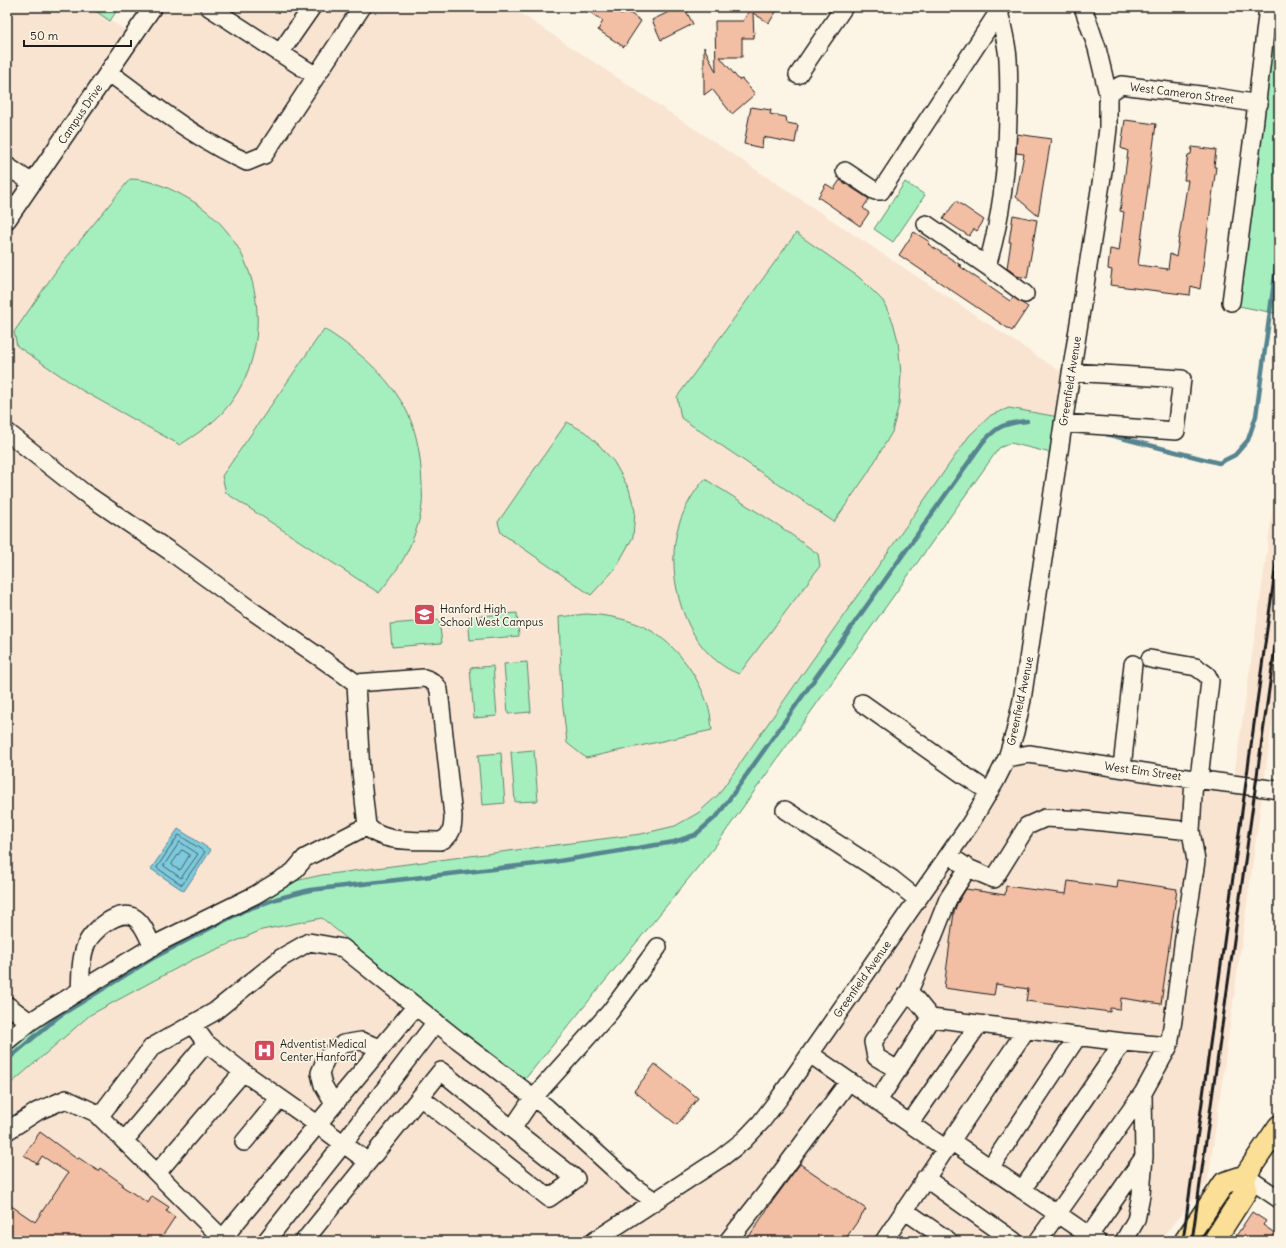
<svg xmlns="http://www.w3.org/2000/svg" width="1286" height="1248" viewBox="0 0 1286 1248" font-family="Delius,sans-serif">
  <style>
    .built { fill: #f9e4d2 }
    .green { fill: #a5efbe; stroke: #60866d }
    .water { fill: #7ecadd; stroke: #578490 }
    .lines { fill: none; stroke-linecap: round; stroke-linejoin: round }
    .shore { stroke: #436269; stroke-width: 1 }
    .stream { stroke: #578490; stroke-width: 4.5 }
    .building { fill: #f2bea4; stroke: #1c1c1c }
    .minor-casing { stroke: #1c1c1c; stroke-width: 20 }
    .major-casing { stroke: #1c1c1c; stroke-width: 24 }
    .minor { stroke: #fcf5e5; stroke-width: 17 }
    .major { stroke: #fbdf96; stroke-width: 21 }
    .rail { stroke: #1c1c1c; stroke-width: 3 }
    .labels { text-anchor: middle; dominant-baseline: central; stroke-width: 3.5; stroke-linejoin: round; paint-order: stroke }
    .street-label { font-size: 11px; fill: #1c1c1c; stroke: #fcf5e5 }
    .poi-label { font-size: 11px; fill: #1c1c1c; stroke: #fcf5e5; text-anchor: start }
  </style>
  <rect width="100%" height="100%" fill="#fcf5e5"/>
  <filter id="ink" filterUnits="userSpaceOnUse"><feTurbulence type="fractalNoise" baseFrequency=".025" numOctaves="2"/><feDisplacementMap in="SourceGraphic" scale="8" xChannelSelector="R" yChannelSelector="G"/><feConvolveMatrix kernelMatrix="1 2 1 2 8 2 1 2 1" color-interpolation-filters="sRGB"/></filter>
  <g filter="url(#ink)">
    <!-- built -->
    <path class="built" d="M7,7h83l43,28 20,-28h358l559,371 -6,40 -55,-10 -291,387 -20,18 -23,13 -34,8 -319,41 -315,156z
      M1279,464v212l-71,506 -49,59h-1152v-154l83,-72 102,-55 70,-30 60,-12 336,280 86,-58 263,-382 226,25 26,-176z"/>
    <!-- green -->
    <path class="green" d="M90,7h29l-9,14z
      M1277,7h2v307l-45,-9 25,-201z
      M130,179c21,0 42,10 59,20 75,42 91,149 34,213 -12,13 -28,23 -43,33l-97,-54 -66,-45 -3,-14 44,-64z
      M905,182l20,13 -32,47 -19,-13z
      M796,233l64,45 23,23 10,21 5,19 3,33 -2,30 -7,28 -24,41 -34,49 -153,-104 -4,-21z
      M324,329c29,18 59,42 77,72 16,25 20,56 21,85 0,6 1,12 0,18 -1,14 -7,30 -13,44 -7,16 -19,31 -30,45l-153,-100 -4,-17z
      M1009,408l55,10 -5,37 -48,-12 -12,5 -283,397 -195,239 -199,-166 -60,12 -70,30 -102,55 -83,72v-56l32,-25 71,-43 143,-73 69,-15 319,-41 34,-8 23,-13 20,-18 251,-359 22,-21z
      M567,422l18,10 15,14 14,16 15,27 6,22 -2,26 -18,32 -24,26 -90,-62 -3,-11z
      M705,479l73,46 40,29 2,12 -81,108c-8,-3 -15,-7 -21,-12 -38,-29 -53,-94 -39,-138 6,-17 14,-32 26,-45z
      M517,613l2,23 -49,4 -2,-23z
      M586,614c19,1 37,4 54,11 33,14 59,50 69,84 2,6 2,14 3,21l-126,28 -19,-15 -5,-45 -3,-81z
      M439,620l3,23 -50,4 -2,-23z
      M527,662l4,50 -23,2 -4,-50z
      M493,666l4,50 -23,2 -4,-50z
      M534,750l4,51 -23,1 -4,-50z
      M501,753l4,50 -23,2 -4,-50z"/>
    <!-- water -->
    <path class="water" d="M178,829l33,21 -27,41 -33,-22z"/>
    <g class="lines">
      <!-- shore -->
      <path class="shore" d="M179,835l26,17 -23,33 -25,-17z
        M180,842l18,12 -17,24 -17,-12z
        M182,850l7,4v2l-8,13 -2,1 -6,-4 -1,-2z"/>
      <!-- stream -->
      <path class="stream" d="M1106,434l113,29 16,-8 13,-15 8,-24 23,-171
        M7,1060l52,-44 94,-58 90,-47 33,-12 34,-9 243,-28 121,-20 21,-7 23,-20 265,-373c15,-16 21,-19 44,-21"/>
    </g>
    <!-- building -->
    <path class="building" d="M582,7h29l11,8 5,-4 14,10 -17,26 -26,-17 5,-9z
      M670,7h14l9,17 -32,16 -9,-20 19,-9z
      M743,7h36l-10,16 -16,-10 1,25h-12v19h-22l19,23 3,-1 13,15 -23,20 -20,-25 -8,6v-48l12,25 -1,-51h28l6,-10z
      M751,107l20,3 -1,4 16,3 1,6 11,2 -3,18 -32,-6 -1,11 -18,-4z
      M1125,120l31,4 -18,141 30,4 2,-15 6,3 12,-77h-4l4,-25 3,-1 1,-7 24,3 -2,17h2l-16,122 -9,-3 -1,9 -80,-10 2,-15 -4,-1 2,-20 9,2 5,-39 -4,-1 8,-60 -7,-3z
      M1017,134l34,5 -13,77 -22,-19 8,-43 -8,-1z
      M840,180l29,19 -6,9 6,5 -9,13 -42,-29 8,-13 8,5z
      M956,201l28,19 -7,11 -3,-2 -5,7 -26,-17z
      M1013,215l24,5 -10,58 -10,-2 -10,-8 4,-26h-2z
      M914,232l16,10 -2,2 34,22 -4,-1 52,36 3,-4 15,10 -16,24 -113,-76z
      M1118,880l59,9 -16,115 -40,-6 -1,11 -10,-1v4l-84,-11 2,-12 -32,-5 -2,11 -50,-7 10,-76 3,-8 9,-15 39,6 1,-9 60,8 2,-13 49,7z
      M655,1064l43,34 -21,27 -43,-34z
      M40,1132l37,27 2,-1 19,13 2,-3 23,16 -1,2 26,17 4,-7 17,11 -3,4 9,6 -16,24h-42l-8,-5 -3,5h-99v-38l28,19 33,-49 -26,-17 -5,8 -13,-9z
      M800,1164l66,45 -22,32h-98l26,-39z
      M1252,1212l14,9 -3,4 16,11v5h-35l-8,-5z"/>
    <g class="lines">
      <defs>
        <path id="minor" d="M209,7l71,46 32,-46
          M1003,7l-4,4c3,15 8,32 9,48 1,19 1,39 0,58 -1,50 -6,100 -21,149l38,28
          M280,53l36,23
          M108,72c45,32 89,68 139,90l17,-7 98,-148
          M798,75l46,-68
          M1108,94l13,-9 95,12 43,7
          M7,166l25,17
          M845,171l30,20h6l118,-180
          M7,220l146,-213
          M926,224l61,42
          M1231,302l22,-166 15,-129
          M1063,423l113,8 6,-52 -111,-7
          M7,432l76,60 88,60 80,58 74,51 31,22 68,-5c8,2 12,5 15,12l14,126c0,11 -1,21 -13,25 -22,-1 -58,3 -73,-15l-6,-54 -5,-89
          M1150,659l46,8 11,8 3,6 -11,98
          M862,703l99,70 28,19
          M1007,758l22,-4 128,20 122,16
          M1122,768l11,-104
          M785,810l107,69 25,20
          M968,868l26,11 33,-53 18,-8 38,2 108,11 3,-53
          M80,991c1,-15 0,-32 6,-46 5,-14 34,-38 49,-27 9,6 13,20 18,29
          M7,1005l23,17
          M931,1018l192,24 46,4
          M192,1024l14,19 37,29 74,52 51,38 73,-91 71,58 21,-31 77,-86 48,-65
          M7,1041l23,-19 15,-10 115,-70 95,-47 38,-23 12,-14 62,-32
          M898,1070l-22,-13 -3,-15 36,-51
          M849,1081l97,68
          M420,1097l129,101 27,-19 -64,-50
          M878,1101l53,-83 -22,-27 22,-49 17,-43 20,-31 -9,-6
          M334,1104l-11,-19 -3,-12 6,-15 17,-14 18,-3 20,7
          M99,1117l53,-70 62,-35 67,-54 28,-16 34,6 115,92 88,67 88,80 21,14
          M910,1123l69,-99
          M7,1131l31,-20 28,-12 30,14 129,128
          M124,1141l82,-98
          M951,1141l75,-111
          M244,1142l36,-44
          M990,1168l88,-132
          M157,1173l86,-101
          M1245,1176l34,23
          M925,1178l89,63
          M1022,1190l101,-148
          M904,1210l45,31
          M1089,1236l55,-79
          M223,1238l193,-232
          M266,1241l77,-97 93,-122
          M304,1241l64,-79
          M594,1241l127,-83 23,-18 17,-18 19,-25 190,-273 25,-42 12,-24 8,-26 7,-32 42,-282 39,-247 5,-43v-34l-11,-46 -14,-41
          M728,1241l41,-52 80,-108 -39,-27
          M884,1241l67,-100 146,100
          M1038,1241l105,-148
          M1124,1241l12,-21 5,-25 3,-39 -1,-63 26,-47 4,-26 11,-82 12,-77 -5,-30"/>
        <path id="major" d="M1185,1241l39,-58 21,-7
          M1214,1241l32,-50 -1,-15 34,-50"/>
      </defs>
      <!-- minor casing -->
      <use href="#minor" class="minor-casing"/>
      <!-- major casing -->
      <use href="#major" class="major-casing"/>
      <!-- minor -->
      <use href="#minor" class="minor"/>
      <!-- major -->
      <use href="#major" class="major"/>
      <!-- rail -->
      <path class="rail" d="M1183,1241l96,-699
        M1192,1241l87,-623"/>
    </g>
  </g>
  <!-- icons -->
  <defs>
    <symbol id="school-square" viewBox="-11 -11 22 22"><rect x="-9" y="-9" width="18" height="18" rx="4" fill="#d1495b" stroke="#fcf5e5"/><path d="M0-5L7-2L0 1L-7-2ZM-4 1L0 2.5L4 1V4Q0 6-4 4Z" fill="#fff"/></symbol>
    <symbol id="hospital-square" viewBox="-11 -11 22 22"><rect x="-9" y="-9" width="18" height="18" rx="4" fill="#d1495b" stroke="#fcf5e5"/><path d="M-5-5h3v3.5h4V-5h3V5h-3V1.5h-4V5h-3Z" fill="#fff"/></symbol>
  </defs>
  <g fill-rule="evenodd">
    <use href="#school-square" x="412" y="602" width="25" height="25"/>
    <use href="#hospital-square" x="252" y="1038" width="25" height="25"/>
  </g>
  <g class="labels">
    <!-- street labels -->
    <g class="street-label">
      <text transform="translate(1182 93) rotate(7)">West Cameron Street</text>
      <text transform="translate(80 114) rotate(-56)">Campus Drive</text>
      <text transform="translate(1070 381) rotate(-81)">Greenfield Avenue</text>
      <text transform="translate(1020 701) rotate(-78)">Greenfield Avenue</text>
      <text transform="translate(1143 771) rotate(8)">West Elm Street</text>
      <text transform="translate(862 979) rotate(-55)">Greenfield Avenue</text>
    </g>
    <!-- poi labels -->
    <g class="poi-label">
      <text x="440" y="609">Hanford High<tspan x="440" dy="13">School West Campus</tspan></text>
      <text x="280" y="1044">Adventist Medical<tspan x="280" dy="13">Center Hanford</tspan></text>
    </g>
  </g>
  <!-- margin -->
  <rect width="1286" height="1248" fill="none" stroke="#fcf5e5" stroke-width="24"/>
  <rect x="12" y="12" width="1262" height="1224" fill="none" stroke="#1c1c1c" stroke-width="1.5" filter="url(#ink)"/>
  <!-- scale -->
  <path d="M24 40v6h107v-6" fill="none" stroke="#1c1c1c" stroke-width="2"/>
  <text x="30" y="40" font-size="12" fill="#1c1c1c" stroke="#fcf5e5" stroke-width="3" paint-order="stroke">50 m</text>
</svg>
